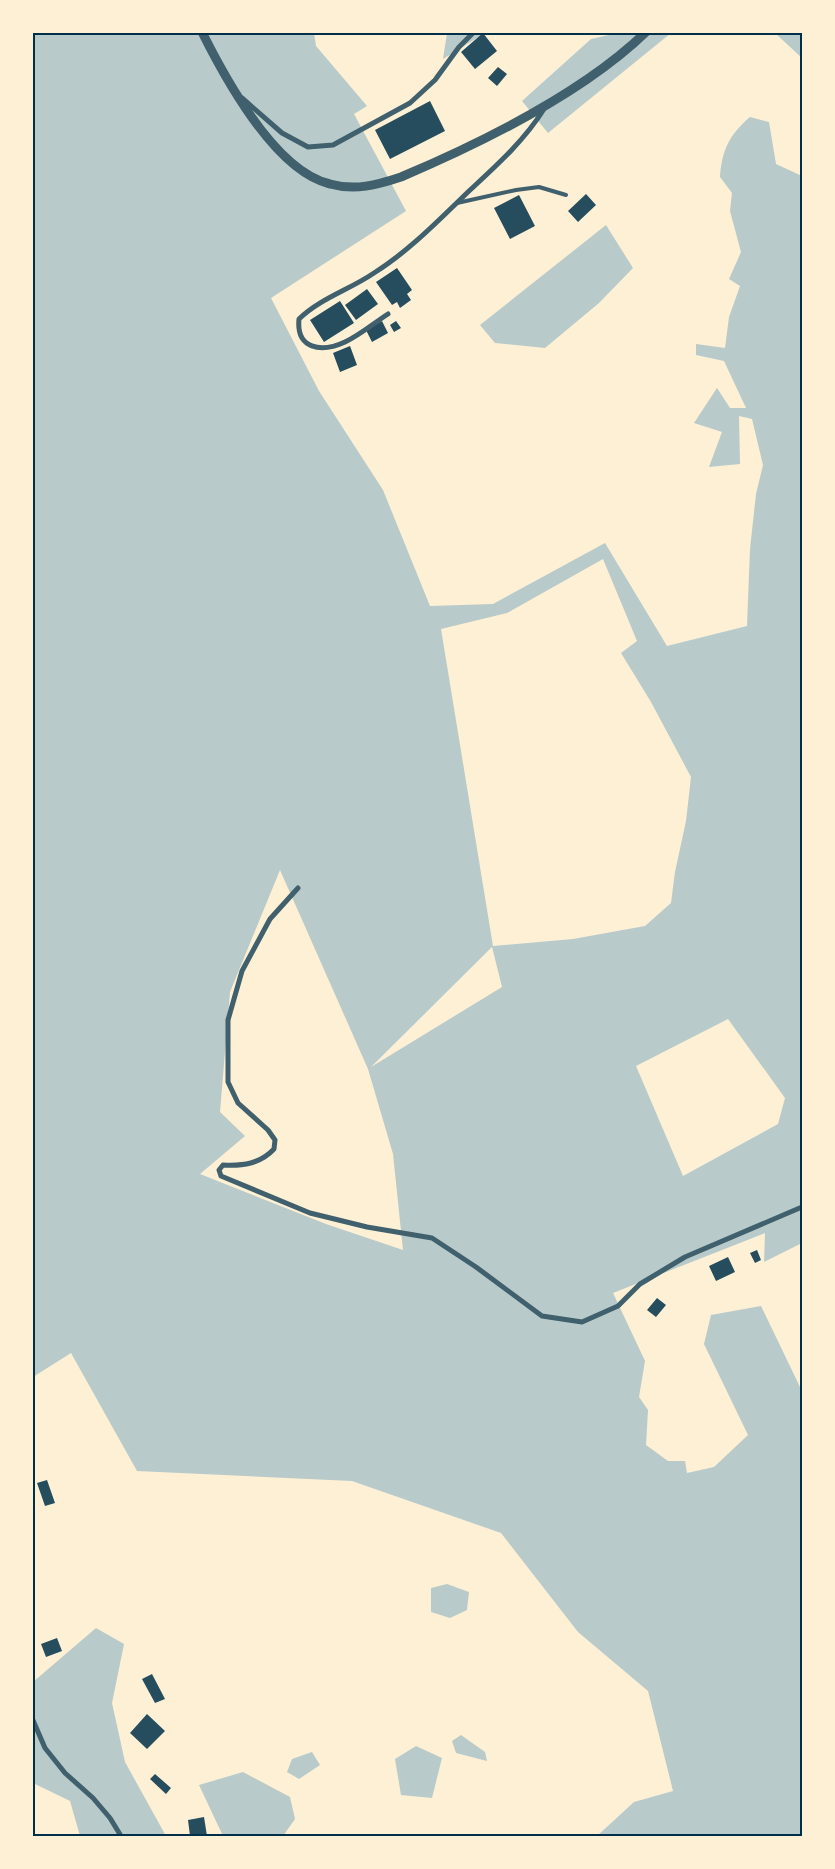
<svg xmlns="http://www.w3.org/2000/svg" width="835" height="1869" viewBox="0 0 835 1869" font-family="'Fira Sans Condensed',sans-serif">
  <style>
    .green { fill: #b9caca; fill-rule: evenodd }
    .building { fill: #264d5e }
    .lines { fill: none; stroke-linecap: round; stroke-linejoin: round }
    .service { stroke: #3f606c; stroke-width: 4 }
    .minor { stroke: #3f606c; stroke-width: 5 }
    .tertiary { stroke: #3f606c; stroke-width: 9 }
    .neatline { fill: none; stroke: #003049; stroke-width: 2 }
  </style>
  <rect width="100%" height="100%" fill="#fdf0d5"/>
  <!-- green -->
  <path class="green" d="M33,33h281l2,13 51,60 -13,8 52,97 -135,87 48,93 64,99 47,116 63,-2 112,-61 62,103 80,-20 3,-77 6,-55 7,-29 -11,-46 -13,-3 1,48 -31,3 13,-35 -28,-9 23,-35 13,20h16l-22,-47 -28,-6v-11l29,4 4,-31 11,-31 -11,-7 12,-27 -11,-41 2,-18 -12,-16c2,-27 9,-42 30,-60l19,5 7,42 26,12v1067l-38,19 1,-29 -152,60 32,68 -6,36 9,13 -2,35 22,16h17l2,12 27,-6 34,-32 -44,-91 7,-29 50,-9 39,81 2,-1v450h-205l37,-34 39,-11 -25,-100 -70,-59 -77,-99 -149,-52 -215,-10 -66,-118 -38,24zM603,559l34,82 -16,12 30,49 40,75 -5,44 -11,51 -4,31 -26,23 -72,13 -80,7 -52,-317 66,-16zM280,870l88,199 25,85 10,96 -77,-26 -126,-50 45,-38 -25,-24 10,-120zM492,947l10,40 -131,80zM728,1019l57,79 -7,26 -95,52 -47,-110z
    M447,33h38l-42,26z
    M618,33h53l-123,100 -26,-32 69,-62z
    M775,33h27v25z
    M606,225l27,43 -34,35 -54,45 -50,-5 -15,-18z
    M447,1584l22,8 -2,18 -17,8 -19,-6v-24z
    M96,1628l28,16 -12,59 13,59 41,74h-86l-10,-35 -37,-18v-101z
    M461,1735l24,17 2,9 -31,-8 -4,-12z
    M416,1746l26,12 -10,40 -31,-3 -6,-36z
    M312,1752l8,13 -21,14 -12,-7 5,-13z
    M243,1772l47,25 5,22 -12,17h-60l-24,-51z"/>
  <!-- building -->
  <path class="building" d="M483,33l14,18 -22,18 -14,-17z
    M498,67l9,7 -10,12 -9,-8z
    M430,101l15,30 -55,28 -15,-29z
    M586,194l10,11 -18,17 -10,-11z
    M519,195l16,31 -25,13 -16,-31z
    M397,268l15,22 -5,4 4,6 -11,8 -3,-6 -5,3 -16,-23z
    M367,289l11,15 -22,16 -11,-15z
    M340,301l14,22 -30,19 -14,-22z
    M382,321l6,12 -16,9 -6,-12z
    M396,321l5,7 -7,4 -4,-7z
    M350,346l7,19 -17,7 -7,-19z
    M757,1250l4,10 -6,3 -5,-10z
    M728,1257l7,15 -19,9 -7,-15z
    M657,1298l9,7 -10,12 -9,-7z
    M47,1480l8,23 -10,3 -8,-23z
    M57,1638l5,13 -16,6 -5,-13z
    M152,1674l13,25 -10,4 -13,-24z
    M147,1714l18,17 -18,18 -17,-16z
    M155,1774l16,14 -5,6 -16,-15z
    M204,1817l3,19h-17l-2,-16z"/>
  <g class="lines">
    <!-- service -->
    <path class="service" d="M457,203l59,-13 23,-3 27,8"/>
    <!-- minor -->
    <path class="minor" d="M242,98l40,35 26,14 25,-2 77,-42 25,-23 24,-33 15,-15
      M388,314c-14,9 -28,21 -43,28 -24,11 -49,7 -46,-23 22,-21 50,-29 75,-46 35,-22 65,-53 95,-82 27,-25 55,-50 75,-82
      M298,888l-28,31 -28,52 -14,49v62l10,21 30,27 7,10 -1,9c-14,15 -31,17 -51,16l-4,5 2,6 89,37 57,14 65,11 44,29 66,49 40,6 36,-16 22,-22 45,-27 117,-50
      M32,1718l13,30 20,25 28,25 17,20 11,18"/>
    <!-- tertiary -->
    <path class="tertiary" d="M202,32c24,48 73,139 128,152 25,7 47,1 71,-7 80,-34 182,-84 245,-145"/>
  </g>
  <!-- border -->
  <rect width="835" height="1869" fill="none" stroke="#fdf0d5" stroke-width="68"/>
  <rect x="34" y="34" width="767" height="1801" class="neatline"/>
</svg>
